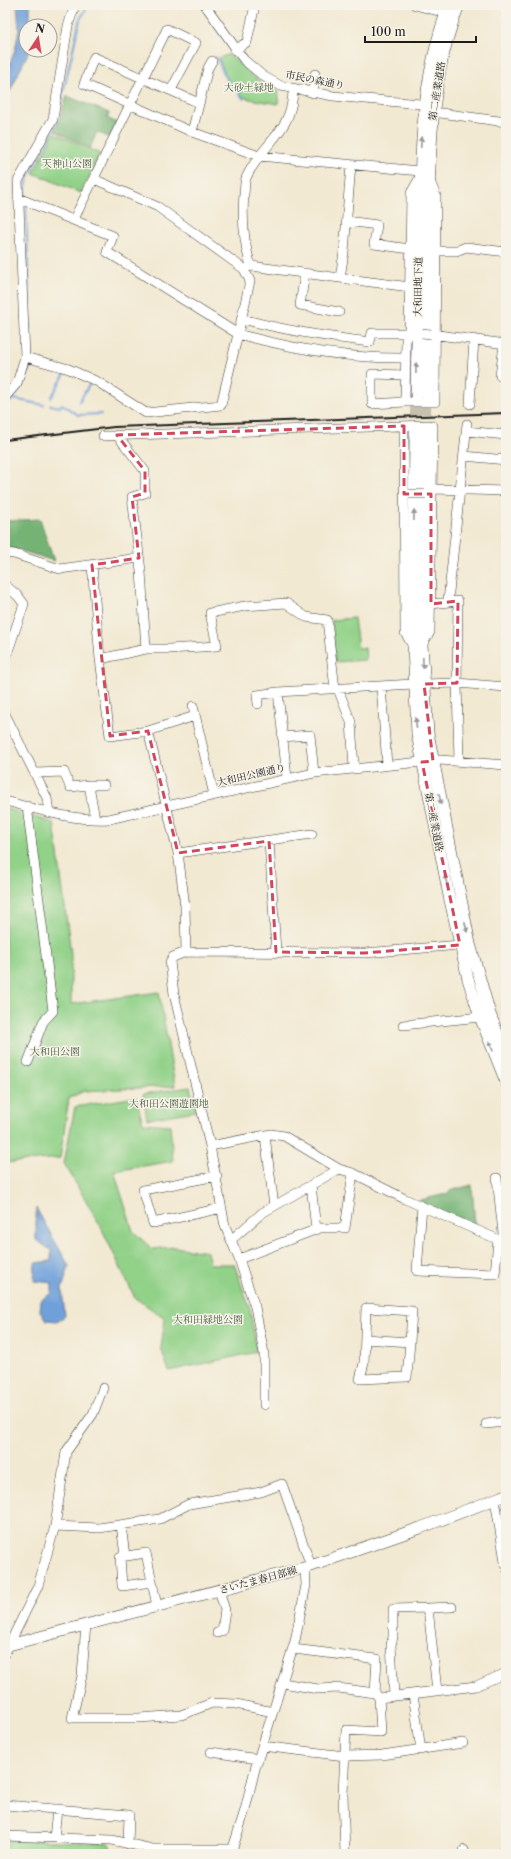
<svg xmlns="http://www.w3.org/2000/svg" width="511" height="1859" viewBox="0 0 511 1859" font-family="'Libre Caslon Text','Noto Serif JP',serif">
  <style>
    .green { fill: #91d188; stroke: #567652 }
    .forest { fill: #74b374; stroke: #486848 }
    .water { fill: #70a0da; stroke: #465e7b }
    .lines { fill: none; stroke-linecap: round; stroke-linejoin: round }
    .stream { stroke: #70a0da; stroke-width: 2 }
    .major-tunnel { stroke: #c7c0ae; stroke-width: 11; stroke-dasharray: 11 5.5; stroke-linecap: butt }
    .minor-casing { stroke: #3c3b37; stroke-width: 10 }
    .major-casing { stroke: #3c3b37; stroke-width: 12 }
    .minor { stroke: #fff; stroke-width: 9 }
    .major { stroke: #fff; stroke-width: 11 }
    .rail { stroke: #1c1c1c; stroke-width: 2 }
    .minor-bridge-casing { stroke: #3c3b37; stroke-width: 10; stroke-linecap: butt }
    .minor-bridge { stroke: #fff; stroke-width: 9 }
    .oneway { fill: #999 }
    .marked { fill: none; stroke: #d1495b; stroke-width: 3; stroke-dasharray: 8 5; stroke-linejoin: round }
    .labels { text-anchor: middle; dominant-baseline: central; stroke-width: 3; stroke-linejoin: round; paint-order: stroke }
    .street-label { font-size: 10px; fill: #1c1c1c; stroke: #f7f3e8 }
    .park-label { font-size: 10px; fill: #455b42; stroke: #f7f3e8 }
  </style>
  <rect width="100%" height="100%" fill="#f7f3e8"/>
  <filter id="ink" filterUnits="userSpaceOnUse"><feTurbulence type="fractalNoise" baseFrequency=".025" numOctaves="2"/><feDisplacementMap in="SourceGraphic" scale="8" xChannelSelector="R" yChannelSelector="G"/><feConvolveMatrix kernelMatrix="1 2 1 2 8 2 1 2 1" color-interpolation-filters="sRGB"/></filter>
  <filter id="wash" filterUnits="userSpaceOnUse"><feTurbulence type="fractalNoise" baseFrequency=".012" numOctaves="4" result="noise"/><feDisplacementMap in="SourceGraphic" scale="16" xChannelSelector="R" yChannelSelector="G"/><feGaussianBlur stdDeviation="0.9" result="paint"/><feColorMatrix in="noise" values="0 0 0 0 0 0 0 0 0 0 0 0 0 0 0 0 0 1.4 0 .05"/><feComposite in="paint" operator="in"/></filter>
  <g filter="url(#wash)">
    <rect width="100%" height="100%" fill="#f2e9d2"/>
    <!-- green -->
    <path class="green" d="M230,54c15,17 29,29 49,38l-1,12c-8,-2 -31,-4 -36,-8 -11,-8 -19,-25 -23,-38z
      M54,133l46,21 -19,39 -48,-20z
      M354,618l4,30h7l1,12 -31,2 -3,-42z
      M5,808l49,15 17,131v50l88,-12 16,94 -91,5 -15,7 -9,60 -55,5z
      M190,1087l6,24 -49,8 -4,-25z
      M136,1097l7,26 27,2 3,36 -59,10 19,60 19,18 23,-2 32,5 3,12h24l16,45 7,43 -88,19 -8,-23 4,-30 -30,-20 -35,-73 -36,-62 11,-56z
      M5,1839l105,4v11h-105z"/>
    <!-- forest -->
    <path class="forest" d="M67,96l42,17 -2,5 10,5 -7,15 -13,-6 -7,16 -35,-17z
      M40,519l14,42 -38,-12 -11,1v-29z
      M472,1185l3,41 -56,-23 1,-3 26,-6 6,-4z"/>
    <!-- water -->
    <path class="water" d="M17,5h13v21h-4v24h2v3l-23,49v-26l10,-26 4,-21z
      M36,1208l33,58 -7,23 3,27 -8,5 -11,-1 -6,-9 1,-11 11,-7v-10l-18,-2 1,-18 16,-2v-11l-15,-10z"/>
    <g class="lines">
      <!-- stream -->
      <path class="stream" d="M216,57l11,23 17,19
        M58,114l22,-95 9,-14
        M25,199c-1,-30 24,-52 32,-78
        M26,203l5,154
        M51,398l15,-26
        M13,399l31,6
        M79,402l12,-20
        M50,405l10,2 2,-3 16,11 23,-1
        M5,408c12,-14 23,-28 26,-47"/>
    </g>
  </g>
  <g filter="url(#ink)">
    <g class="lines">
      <!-- major-tunnel -->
      <path class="major-tunnel" d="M425,431l1,-36
        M415,432l1,-37"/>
      <defs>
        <path id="minor" d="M205,5l39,55 19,16 18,10 52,10 98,9
          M415,5l31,8
          M235,50l12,-8 8,-37
          M313,93l2,-19
          M199,103l-105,-46 -10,27 108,48 67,24 161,15
          M433,112l73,10
          M192,132l16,-64 4,-7
          M419,179l-8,14 -2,140 -3,6 -1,63h30l1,-206 -6,-15
          M18,198l95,38 -6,16 131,82 12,-53 -6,-12 -86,-62 -64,-28
          M74,219l93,-190 29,14 -25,47
          M347,221l30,4 -3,19 36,5
          M435,251h21l10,-4 40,5
          M251,266c-8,-25 -9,-47 -7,-72 1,-6 0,-13 3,-18 17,-35 46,-44 46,-87
          M244,269l7,-3 89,12 4,-26 7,-87
          M305,273l-5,32 39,7
          M340,278l70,9
          M243,319c42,12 84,18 127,23l2,-9h41
          M431,334l75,10
          M25,357l44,12 29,13 48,31 75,-8 17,-71c55,15 111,25 168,24
          M500,376l4,-32
          M5,397l12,-14 8,-26 -7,-176 35,-62 15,-93 7,-21
          M405,402l-33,2v-30l33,1
          M470,404l4,-65
          M404,426l1,207 8,13
          M466,431l40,4
          M117,435l28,36v22l-13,4 9,74 5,78
          M103,436l326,-11 4,1 -3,206 -8,13
          M464,456l42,4
          M432,489l74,2
          M5,553l9,1 46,15 79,-11
          M92,565l8,94 10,77 38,-5 30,122 7,53 1,46
          M5,585l13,11 6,8 -19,56
          M448,601l19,-177
          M431,604l27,-3 -1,82 2,78
          M100,659l46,-10h23l48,-3 -7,-33 35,-7 41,-3 20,14 21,3 8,69
          M424,684l33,-1 49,4
          M381,686l6,79
          M338,689l13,33 3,46
          M278,692l9,86
          M258,704l-1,-9 21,-3 135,-8
          M193,706l21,89
          M5,714l42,84 2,15
          M148,731l47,-15
          M282,737l28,-2 4,38
          M35,773l29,-1 6,15 19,-2 6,34
          M89,785h15
          M5,801c35,9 67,20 104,18l205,-46 126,-13 66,5
          M27,806l26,205 -10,11 -15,40
          M269,841l7,111
          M178,853l134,-19
          M403,1025l77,-8
          M265,1136l9,70
          M210,1146l61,-12 13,2 55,33 14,4 52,26 101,44
          M217,1176l-74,14 10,33 69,-15
          M497,1178l7,64
          M311,1185l5,44
          M422,1206l-5,65 78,3 3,-34
          M231,1240l31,-27 77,-44
          M239,1259l81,-31h25l8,-55
          M365,1339l45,3 2,-31 -46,-3 -2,55 -4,16 47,-2 3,-35
          M264,1405v-52l-9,-46 -16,-48 -14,-33 -15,-80 -36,-152 -4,-32 3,-5 13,-5 179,1 95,-8
          M486,1424l20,-2
          M495,1499l11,69
          M121,1525l4,31
          M55,1526l44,2 61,-9 29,-15 72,-12 21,-8 29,82
          M152,1582l-30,4 -2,-29 26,-4 11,53
          M428,1608l24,-1
          M86,1624l-4,52 -10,42h67l42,-3 31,-12 24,1 37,8
          M217,1633l5,-2 3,-21 -6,-20
          M5,1653l33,-67 17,-60 11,-74 27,-38 10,-26
          M283,1683l35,6 20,-1 37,5 2,-34 -84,-10
          M413,1694l8,56
          M394,1696l-3,-51 2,-8v-28l35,-1 9,83
          M379,1698l97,-12 30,-13
          M262,1746l83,10 37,-1 81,-12
          M211,1752l47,7
          M5,1805l124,10 -1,29
          M5,1836l107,4 40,9h80
          M54,1838l3,-29
          M464,1850l1,4
          M501,1853v1
          M231,1854l14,-44 10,-41 40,-128 11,-56 -1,-17
          M345,1854l-2,-60 3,-64 35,2 -2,-34 -4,-5"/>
        <path id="major" d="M416,395c1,-54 2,-109 3,-163 1,-78 2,-154 30,-227
          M426,395c1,-55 2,-111 2,-166 2,-76 2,-152 31,-224
          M425,431l-3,214 6,88 42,211 20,70 16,41
          M415,432l-2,214 4,88 32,162 19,83 12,38 26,65
          M5,1646l306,-80 109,-38 86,-33"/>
      </defs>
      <!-- minor casing -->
      <use href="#minor" class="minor-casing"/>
      <!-- major casing -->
      <use href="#major" class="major-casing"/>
      <!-- minor -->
      <use href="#minor" class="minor"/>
      <!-- major -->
      <use href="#major" class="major"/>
      <!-- rail -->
      <path class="rail" d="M5,440l109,-13 392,-14"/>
      <defs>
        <path id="minor-bridge" d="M422,333l9,1
          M409,494h17"/>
      </defs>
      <!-- minor-bridge casing -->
      <use href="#minor-bridge" class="minor-bridge-casing"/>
      <!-- minor-bridge -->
      <use href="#minor-bridge" class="minor-bridge"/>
    </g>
    <!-- one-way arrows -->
    <defs><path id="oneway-solid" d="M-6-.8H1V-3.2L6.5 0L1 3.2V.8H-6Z"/></defs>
    <g class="oneway">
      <use href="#oneway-solid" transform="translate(421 142) rotate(-87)"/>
      <use href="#oneway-solid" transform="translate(416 368) rotate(-89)"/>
      <use href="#oneway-solid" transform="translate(414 515) rotate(-89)"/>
      <use href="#oneway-solid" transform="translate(423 663) rotate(88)"/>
      <use href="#oneway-solid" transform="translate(416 723) rotate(-96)"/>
      <use href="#oneway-solid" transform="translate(440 799) rotate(79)"/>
      <use href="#oneway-solid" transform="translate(446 880) rotate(-101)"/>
      <use href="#oneway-solid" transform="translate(466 927) rotate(78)"/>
      <use href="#oneway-solid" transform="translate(491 1046) rotate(-112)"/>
    </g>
  </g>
  <!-- marked area -->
  <path class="marked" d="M404,426v68h27v110l27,-3 -1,82 -33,1 9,77 -11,1 38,183 -95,8 -89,-1 -7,-111 -91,12 -30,-122 -38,5 -18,-171 47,-7 -7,-61 13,-4v-22l-28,-36z"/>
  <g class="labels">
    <!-- street labels -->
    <g class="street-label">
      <text transform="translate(315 80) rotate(11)">市民の森通り</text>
      <text transform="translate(437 91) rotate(-81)">第二産業道路</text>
      <text transform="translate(418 287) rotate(-89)">大和田地下道</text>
      <text transform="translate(251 775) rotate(-13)">大和田公園通り</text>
      <text transform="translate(434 822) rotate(79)">第二産業道路</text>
      <text transform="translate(258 1580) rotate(-15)">さいたま春日部線</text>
    </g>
    <!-- park labels -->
    <g class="park-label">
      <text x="249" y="87">大砂土緑地</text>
      <text x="67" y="163">天神山公園</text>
      <text x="55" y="1051">大和田公園</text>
      <text x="169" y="1103">大和田公園遊園地</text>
      <text x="208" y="1319">大和田緑地公園</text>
    </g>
  </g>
  <!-- margin -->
  <rect width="511" height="1859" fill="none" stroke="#f7f3e8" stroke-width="20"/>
  <!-- north arrow -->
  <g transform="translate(38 38) rotate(12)"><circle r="19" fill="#f7f3e8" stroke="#9f9d96"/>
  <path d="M0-3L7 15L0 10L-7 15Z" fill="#d1495b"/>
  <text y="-6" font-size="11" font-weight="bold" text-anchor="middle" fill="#1c1c1c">N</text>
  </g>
  <!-- scale -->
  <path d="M365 36v6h111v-6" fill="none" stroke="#1c1c1c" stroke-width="2"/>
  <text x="371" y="36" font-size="12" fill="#1c1c1c" stroke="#f7f3e8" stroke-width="3" paint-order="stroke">100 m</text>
</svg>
